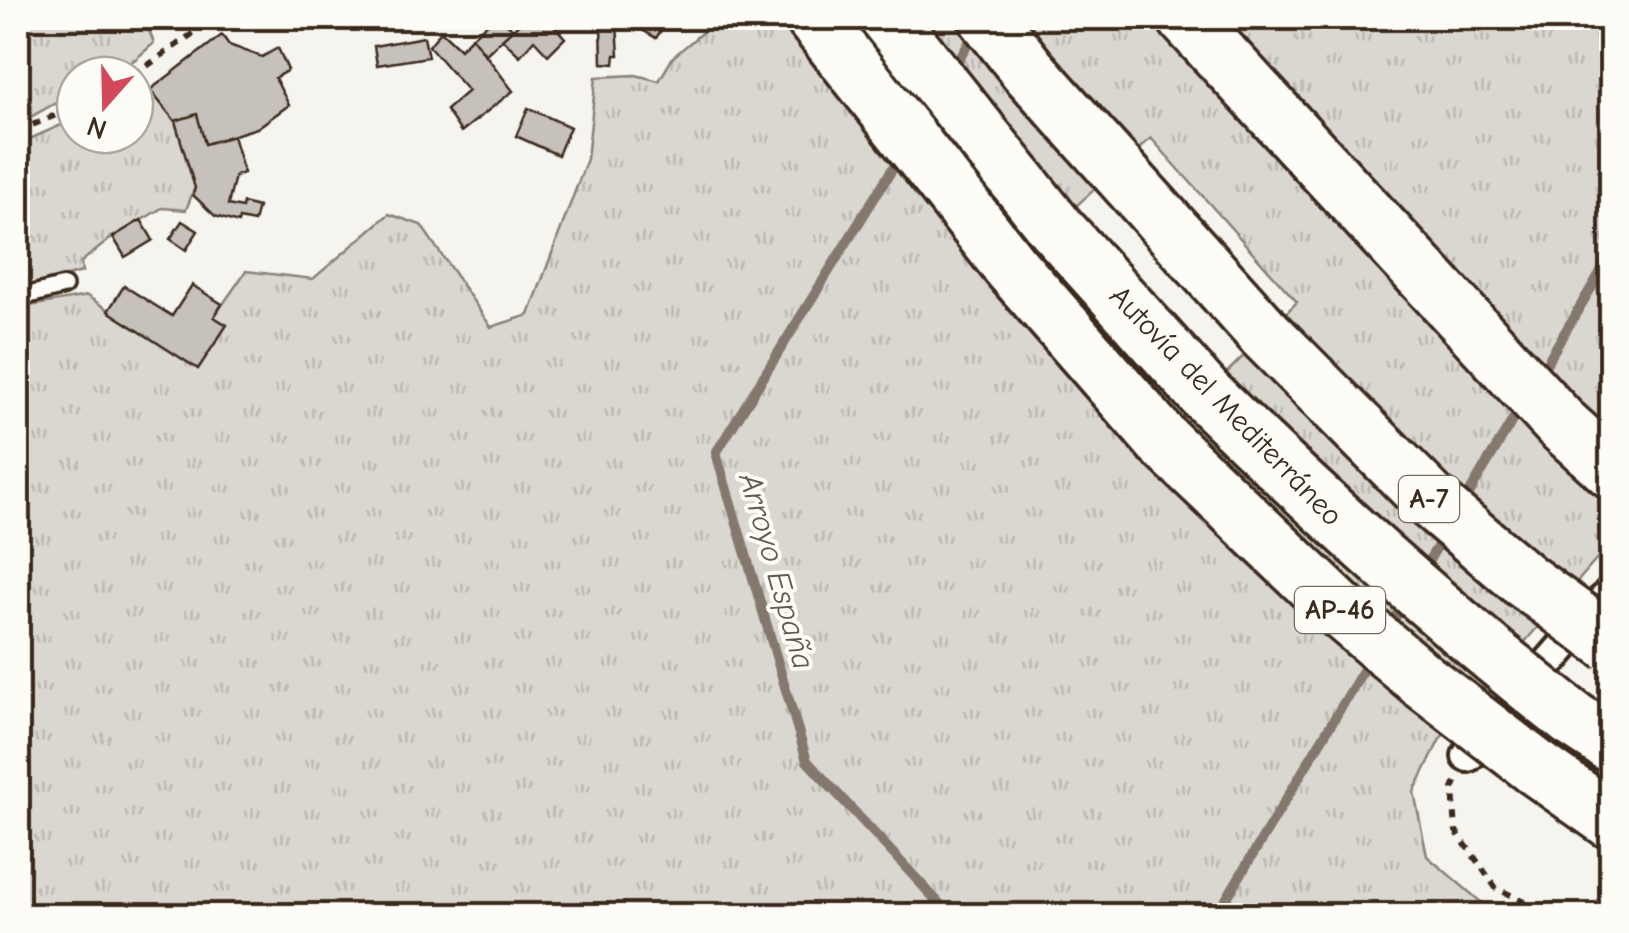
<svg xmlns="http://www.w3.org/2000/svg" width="1629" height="933" viewBox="0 0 1629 933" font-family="'Comic Neue',sans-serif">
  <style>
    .grass { fill: url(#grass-tufts); stroke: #8a8077; stroke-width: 2.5; fill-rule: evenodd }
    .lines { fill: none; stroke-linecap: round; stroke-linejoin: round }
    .stream { stroke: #84786e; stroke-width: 10 }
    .building { fill: #c7c1bb; stroke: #3b2a1e; stroke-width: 2.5 }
    .service-casing { stroke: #3b2a1e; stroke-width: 22 }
    .minor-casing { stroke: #3b2a1e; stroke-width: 38 }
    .motorway-casing { stroke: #3b2a1e; stroke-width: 62 }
    .path { stroke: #3b2a1e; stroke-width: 6; stroke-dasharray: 8 8; stroke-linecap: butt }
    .service { stroke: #fdfcf7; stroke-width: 15 }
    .minor { stroke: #fdfcf7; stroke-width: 30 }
    .motorway { stroke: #fdfcf7; stroke-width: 55 }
    .motorway-bridge-casing { stroke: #3b2a1e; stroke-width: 62; stroke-linecap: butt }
    .motorway-bridge { stroke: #fdfcf7; stroke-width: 55 }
    .labels { text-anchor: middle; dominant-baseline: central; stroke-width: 8; stroke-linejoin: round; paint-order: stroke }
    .shield { fill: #fdfcf7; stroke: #75695f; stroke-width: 2.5 }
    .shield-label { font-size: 28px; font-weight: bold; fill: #3b2a1e }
    .street-label { font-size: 30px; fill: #3b2a1e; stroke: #fdfcf7 }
    .water-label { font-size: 32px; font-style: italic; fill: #65584d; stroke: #fdfcf7 }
  </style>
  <defs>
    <pattern id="grass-tufts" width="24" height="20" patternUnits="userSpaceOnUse" patternTransform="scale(2.5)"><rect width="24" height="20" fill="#dad6d0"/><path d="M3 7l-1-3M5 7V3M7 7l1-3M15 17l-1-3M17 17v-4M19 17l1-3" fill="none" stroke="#bcb8b2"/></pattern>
  </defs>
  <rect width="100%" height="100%" fill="#f5f4ee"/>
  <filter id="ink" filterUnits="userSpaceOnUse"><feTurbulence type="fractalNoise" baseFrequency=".01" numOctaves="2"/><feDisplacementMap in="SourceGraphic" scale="20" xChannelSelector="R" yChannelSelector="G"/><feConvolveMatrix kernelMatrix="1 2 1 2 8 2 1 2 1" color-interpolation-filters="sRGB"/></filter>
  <g filter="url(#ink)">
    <!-- grass -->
    <path class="grass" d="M18,18h126l10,25c-30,27 -38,32 -79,32v17l-57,32z
      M719,18h435l219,239 -155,-239h393v525l-171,196 -26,53 13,64 55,47 25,12h-1489v-607l69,-12 111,72 16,-51 32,-46 67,8 76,-65 32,11 70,102 38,-12 58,-156 9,-82 40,-2 23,6 14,-24zM1151,138l146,164 -136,137 -171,-155z
      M150,90l25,31 20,66 -9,23 -24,-2 -49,29 -32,25 1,10 -64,17v-145l57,-25v16h60v-40z"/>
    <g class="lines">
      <!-- stream -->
      <path class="stream" d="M951,72l25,-41
        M901,155l-185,298 91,308 144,155
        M1540,374l72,-121
        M1461,507l60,-101
        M1422,572l22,-37
        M1387,632l19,-33
        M1216,916l154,-257"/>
    </g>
    <!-- building -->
    <path class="building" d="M493,18h8l12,11 -28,26 -13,-18z
      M525,18h30l-4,4 14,16 -17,17 -14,-15 -14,16 -18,-17z
      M622,18h47l-13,20z
      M617,24l2,31h-4l-1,9 -12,-1 -1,-38z
      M441,31l19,18 12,-12 41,54 -52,41 -15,-22 22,-19 -39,-45z
      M222,35l7,10 33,12 16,-9 10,22 -13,8 14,27 -32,23 -52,16 -8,-30 -22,7 -25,-31z
      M424,37l4,20 -51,8 -3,-19z
      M528,108l42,19 -12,28 -42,-19z
      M197,114l8,30 28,-8 11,37 -9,3 -7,29 14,3 1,-5 15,4 -4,15 -15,-3 -1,4 -23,-7 -22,-21 2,-7 -20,-67z
      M141,220l12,20 -28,17 -12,-20z
      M182,221l16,10 -12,19 -16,-11z
      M192,285l30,19 -8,13 13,8 -29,44 -90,-58 16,-25 48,30z"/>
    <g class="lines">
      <defs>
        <path id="service" d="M18,298l46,-12"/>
        <path id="minor" d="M1468,756l144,-165"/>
        <path id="motorway" d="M814,18l196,248 151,173
          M888,18l166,208 151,168
          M987,18l41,52 237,264
          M1186,18l374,405 52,47
          M1571,718l41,27
          M1534,766l78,55"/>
      </defs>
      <!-- service casing -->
      <use href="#service" class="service-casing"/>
      <!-- minor casing -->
      <use href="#minor" class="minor-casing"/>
      <!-- motorway casing -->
      <use href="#motorway" class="motorway-casing"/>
      <!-- path -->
      <path class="path" d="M134,75l81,-57
        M18,131l57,-24
        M1456,782l-3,7 3,42 40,57 58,28"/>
      <!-- service -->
      <use href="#service" class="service"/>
      <!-- minor -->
      <use href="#minor" class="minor"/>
      <!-- motorway -->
      <use href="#motorway" class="motorway"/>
      <defs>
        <path id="motorway-bridge" d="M1265,334l167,168 92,78 88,64
          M1205,394c118,115 236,222 366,324
          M1161,439l180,172 81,69 112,86"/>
      </defs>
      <!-- motorway-bridge casing -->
      <use href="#motorway-bridge" class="motorway-bridge-casing"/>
      <!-- motorway-bridge -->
      <use href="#motorway-bridge" class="motorway-bridge"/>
    </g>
  </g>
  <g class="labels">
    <!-- shield labels -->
    <g class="shield">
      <rect x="1399" y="476" width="60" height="46" rx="8"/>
      <rect x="1295" y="587" width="90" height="46" rx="8"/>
    </g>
    <g class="shield-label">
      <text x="1429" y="499">A-7</text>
      <text x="1340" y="610">AP-46</text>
    </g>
    <!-- street labels -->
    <g class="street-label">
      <text transform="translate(1226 406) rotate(46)">Autovía del Mediterráneo</text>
    </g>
    <!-- water labels -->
    <g class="water-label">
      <text transform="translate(777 571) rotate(74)">Arroyo España</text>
    </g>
  </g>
  <!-- margin -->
  <rect width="1629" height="933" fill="none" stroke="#fdfcf7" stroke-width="60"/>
  <rect x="30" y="30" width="1569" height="873" fill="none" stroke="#3b2a1e" stroke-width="4" filter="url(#ink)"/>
  <!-- north arrow -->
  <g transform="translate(105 105) rotate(200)"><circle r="48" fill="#fdfcf7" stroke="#afa8a0" stroke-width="2.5"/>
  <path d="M0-8L18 38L0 25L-18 38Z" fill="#d1495b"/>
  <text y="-15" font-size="28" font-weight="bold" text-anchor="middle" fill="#3b2a1e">N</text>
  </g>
</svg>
